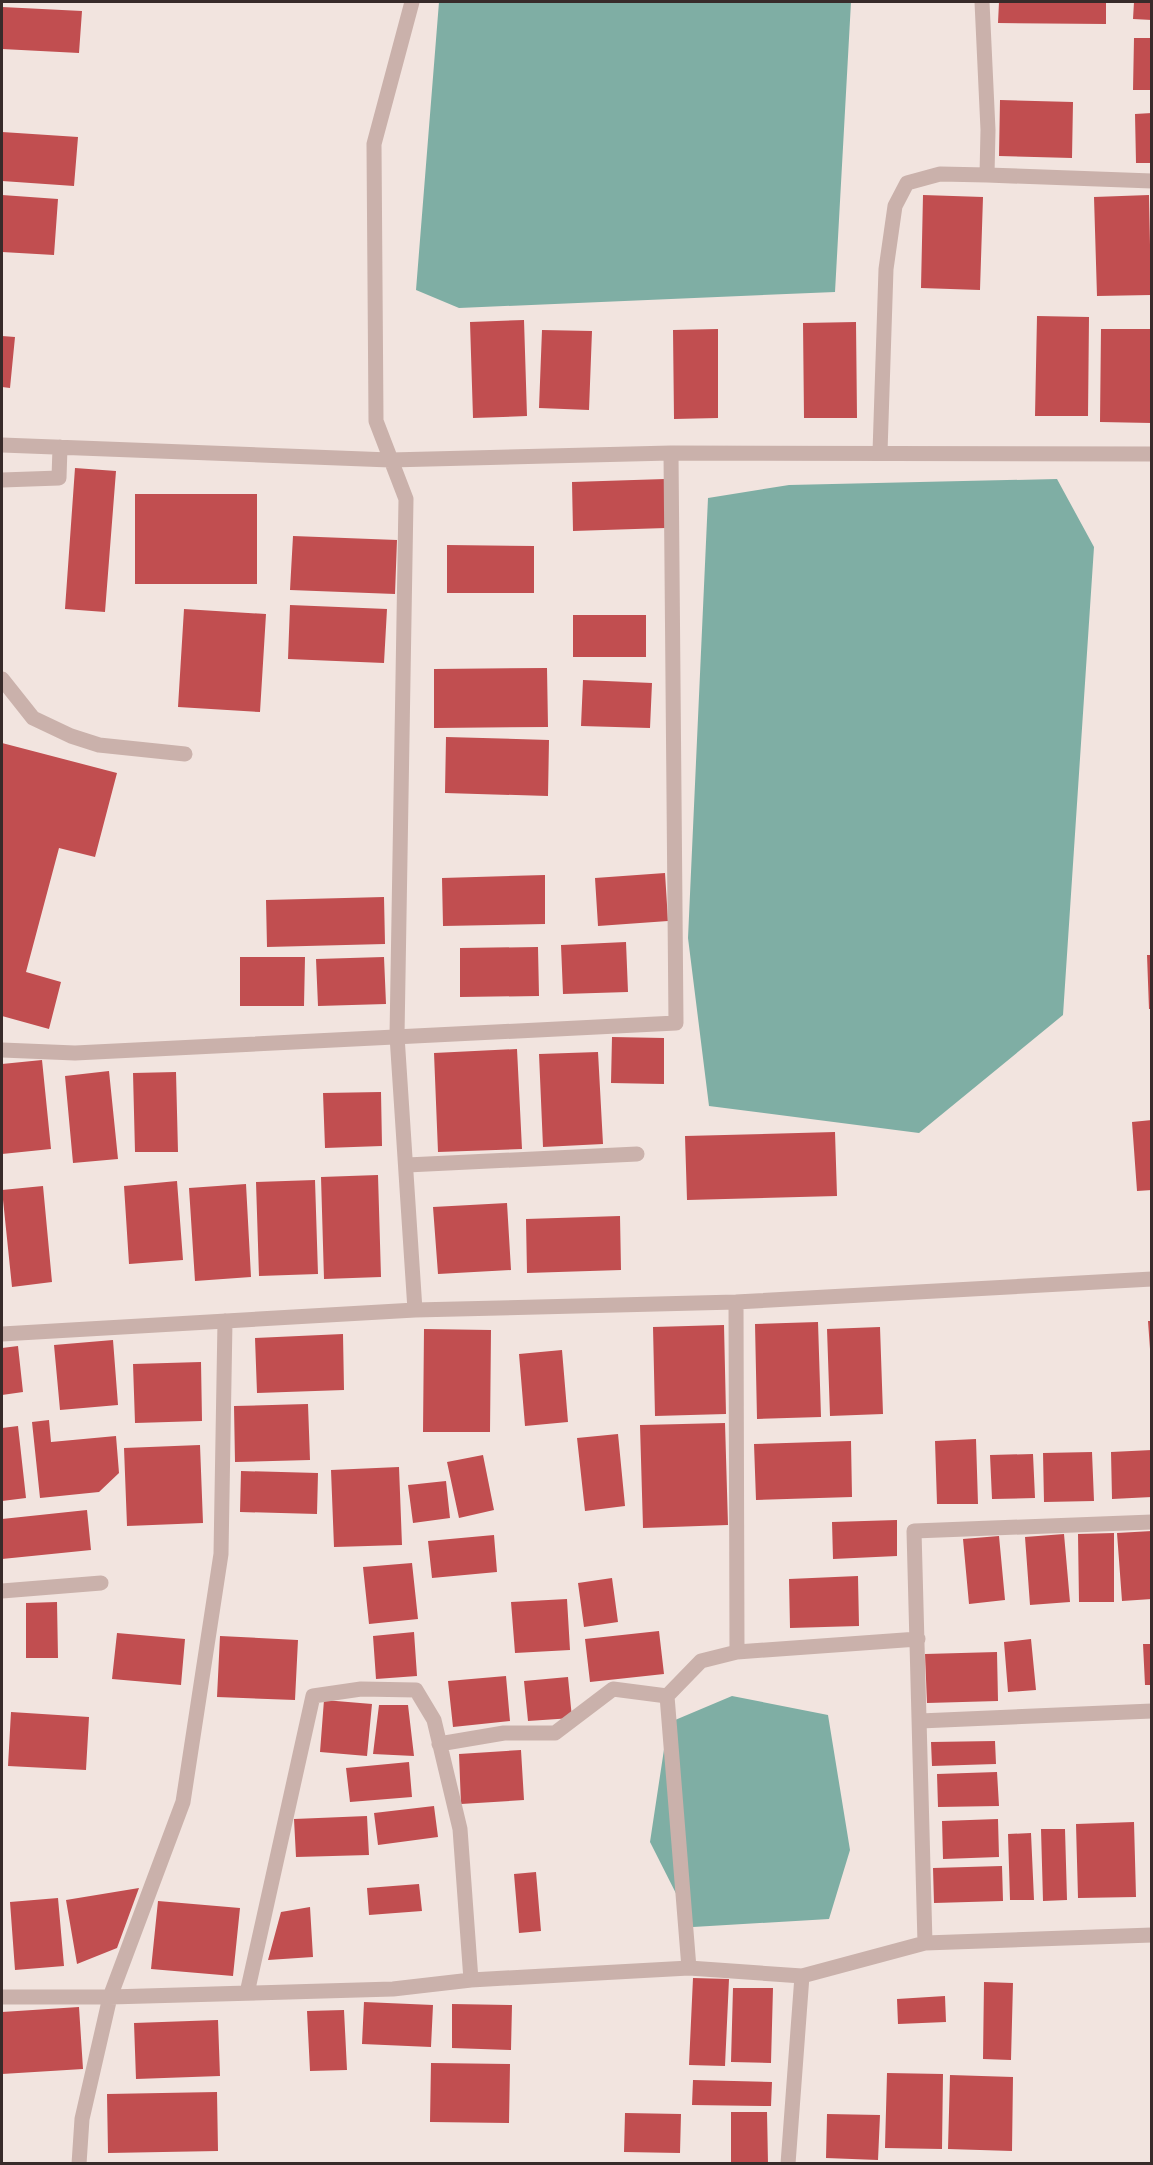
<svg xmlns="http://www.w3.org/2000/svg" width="1153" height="2165" viewBox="0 0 1153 2165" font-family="Inter,sans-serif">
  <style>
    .water { fill: #7faea4 }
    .building { fill: #c14e50 }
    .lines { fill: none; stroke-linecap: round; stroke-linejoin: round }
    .minor { stroke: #cab1ab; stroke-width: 15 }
  </style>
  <rect width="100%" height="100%" fill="#f2e4df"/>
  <!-- water -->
  <path class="water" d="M439,2h412l-16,290 -376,16 -43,-18z
    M1057,479l37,68 -31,468 -144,118 -210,-27 -21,-168 20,-440 81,-13z
    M732,1696l96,19 22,135 -21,69 -136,8 -43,-85 18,-119z"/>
  <!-- building -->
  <path class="building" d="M999,2h107v22l-108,-1z
    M1134,2h18v18l-19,-1z
    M2,7l80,4 -3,42 -77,-4z
    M1134,38h18v52h-19z
    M1000,100l73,2 -1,56 -73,-2z
    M1152,113v50h-16l-1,-49z
    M2,132l76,5 -4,49 -72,-5z
    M2,195l56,4 -4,56 -52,-3z
    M923,195l60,2 -3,93 -59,-2z
    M1149,195l2,100 -54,1 -3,-99z
    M1037,316l52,1 -1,99h-53z
    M524,320l3,96 -54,2 -3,-96z
    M856,322l1,96h-53l-1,-95z
    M718,329v89l-44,1 -1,-89z
    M1101,329h51l-1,94 -51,-1z
    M542,330l50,1 -3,79 -50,-2z
    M2,336l13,1 -5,51 -8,-1z
    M75,468l41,3 -11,141 -40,-3z
    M665,479l1,49 -93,3 -1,-49z
    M135,494h122v90h-122z
    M293,536l104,4 -2,54 -105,-4z
    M447,545l87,1v47h-87z
    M290,605l97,4 -3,54 -96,-4z
    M184,609l82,5 -6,98 -82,-5z
    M573,615h73v42h-73z
    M547,668l1,59 -114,1v-59z
    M583,680l69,3 -2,45 -69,-2z
    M446,737l103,3 -1,56 -103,-3z
    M2,743l115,30 -22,84 -36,-9 -33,124 35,10 -12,47 -47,-13z
    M665,873l3,48 -70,5 -3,-48z
    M545,875v49l-102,2 -1,-48z
    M384,897l1,47 -118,3 -1,-47z
    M626,942l2,50 -65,2 -2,-49z
    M538,947l1,49 -79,1v-49z
    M1147,955h5v54h-3z
    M240,957h65l-1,49h-64z
    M384,957l2,47 -68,2 -2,-47z
    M612,1037l52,1v46l-53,-1z
    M517,1049l5,100 -84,3 -4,-99z
    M598,1052l5,92 -60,3 -4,-93z
    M42,1060l9,89 -49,5v-90z
    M109,1071l9,88 -45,4 -8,-87z
    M176,1072l2,80h-43l-2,-79z
    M381,1092l1,54 -57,2 -2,-55z
    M1152,1120v70l-15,1 -5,-69z
    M835,1132l2,64 -150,4 -2,-64z
    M378,1175l3,102 -57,2 -3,-102z
    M315,1180l3,94 -59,2 -3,-94z
    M177,1181l6,79 -54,4 -5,-78z
    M246,1184l5,93 -56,4 -6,-93z
    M43,1186l9,96 -40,5 -10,-97z
    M507,1203l4,67 -73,4 -5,-67z
    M620,1216l1,54 -94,3 -1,-54z
    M1148,1321h4v28h-2z
    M818,1322l3,95 -64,2 -2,-95z
    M724,1325l2,89 -71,2 -2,-89z
    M880,1327l3,87 -53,2 -3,-87z
    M424,1329l67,1 -1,102h-67z
    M343,1334l1,56 -87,3 -2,-55z
    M113,1340l5,65 -58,5 -6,-65z
    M18,1346l5,46 -21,3v-47z
    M562,1350l6,72 -43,4 -6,-72z
    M201,1362l1,59 -67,2 -2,-59z
    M308,1404l2,56 -75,2 -1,-56z
    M49,1420l2,22 65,-6 3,37 -20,19 -59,6 -8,-76z
    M725,1423l3,102 -85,3 -3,-103z
    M18,1426l8,72 -24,3v-73z
    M618,1434l7,72 -40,5 -8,-73z
    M976,1439l2,65h-41l-2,-63z
    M851,1441l1,56 -96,3 -2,-56z
    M200,1445l3,78 -76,3 -3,-78z
    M1152,1450v47l-40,2 -1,-47z
    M1092,1452l2,49 -50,1 -1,-49z
    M1033,1454l2,44 -43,1 -2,-44z
    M483,1455l11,55 -35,8 -12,-56z
    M399,1467l3,78 -68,2 -3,-77z
    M241,1471l77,2 -1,41 -77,-2z
    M446,1481l4,37 -37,5 -5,-38z
    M87,1510l4,40 -89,9v-40z
    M897,1520v36l-64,3 -1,-37z
    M1152,1531v68l-30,2 -5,-68z
    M1114,1533v69h-35l-1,-68z
    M1064,1534l6,68 -40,3 -5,-68z
    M494,1535l3,37 -65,6 -4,-37z
    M999,1536l6,64 -36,4 -6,-65z
    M412,1563l6,56 -49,5 -6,-57z
    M858,1576l1,50 -69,2 -1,-49z
    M612,1578l6,44 -34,5 -6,-44z
    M567,1599l3,51 -55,3 -4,-51z
    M57,1602l1,56h-32v-55z
    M659,1631l5,43 -74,8 -5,-43z
    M414,1632l3,44 -41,3 -3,-43z
    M117,1633l68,6 -4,46 -69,-6z
    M220,1636l78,4 -3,60 -78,-3z
    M1031,1639l5,51 -28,2 -4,-50z
    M1143,1644h9v41h-7z
    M997,1652l1,49 -71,2 -2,-49z
    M506,1676l4,45 -57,6 -5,-46z
    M568,1677l4,41 -44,3 -4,-40z
    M324,1700l48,4 -5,52 -47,-4z
    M379,1705h29l6,51 -41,-2z
    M11,1712l78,5 -3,53 -78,-4z
    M995,1741l1,23 -64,2 -1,-24z
    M521,1750l3,50 -63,4 -2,-50z
    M409,1762l3,35 -62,5 -4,-34z
    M997,1772l2,34 -61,1 -1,-33z
    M434,1806l4,31 -60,8 -4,-32z
    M367,1816l2,39 -73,2 -2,-38z
    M998,1819l1,38 -56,2 -1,-38z
    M1134,1822l2,75 -58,1 -2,-74z
    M1041,1829h24l2,71 -24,1z
    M1031,1833l3,67h-24l-2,-66z
    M1002,1866l1,35 -69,2 -1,-35z
    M536,1872l5,59 -22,2 -5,-59z
    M419,1884l3,27 -53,4 -2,-27z
    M139,1888l-22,60 -40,16 -11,-64z
    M58,1898l6,68 -49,4 -5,-68z
    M158,1901l82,7 -7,68 -82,-7z
    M310,1907l3,50 -45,3 13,-48z
    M693,1978l36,1 -4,87 -36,-1z
    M984,1982l29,1 -2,77 -28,-1z
    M733,1988h40l-2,75 -40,-1z
    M945,1996l1,26 -48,2 -1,-25z
    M364,2002l69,3 -2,42 -69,-3z
    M452,2004l60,1 -1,45 -59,-2z
    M79,2007l4,62 -81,5v-62z
    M344,2010l3,60 -37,1 -3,-60z
    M218,2020l2,56 -84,3 -2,-56z
    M431,2063l79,1 -1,59 -79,-1z
    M887,2073l56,1 -1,75 -57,-1z
    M950,2075l63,2 -1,74 -64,-2z
    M693,2080l79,2 -1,24 -79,-1z
    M217,2092l1,59 -110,2 -1,-59z
    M731,2112h36l1,52h-37z
    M625,2113l56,1 -1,39 -56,-1z
    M827,2114l53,1 -2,45 -52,-2z"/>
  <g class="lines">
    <!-- minor -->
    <path class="minor" d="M412,2l-38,142 2,277 30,78 -9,537 18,274
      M987,175l165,6
      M2,445l388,15 281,-7 481,1
      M880,452l6,-183 9,-63 12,-23 33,-9 47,1 1,-45 -6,-128
      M2,480l57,-2 1,-31
      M2,679l31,39 38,18 28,9 86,9
      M2,1050l73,3 601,-30 -5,-570
      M407,1165l230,-11
      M2,1334l413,-24 321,-8 416,-23
      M2,1591l99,-8
      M737,1652l181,-13
      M920,1721l232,-10
      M439,1744l65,-11h51l58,-44 54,7
      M925,1943l-11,-412 238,-9
      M689,1968l-22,-272 34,-35 36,-9 -1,-350
      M247,1993l66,-297 48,-7 55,1 18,30 26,109 11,151
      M2,1997h108l283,-8 78,-9 218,-12 113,8 123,-33 227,-8
      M79,2164l3,-45 28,-122 73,-195 38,-248 4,-233
      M788,2164l14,-188"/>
  </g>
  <!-- border -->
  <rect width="1153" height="2165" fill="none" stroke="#382b2a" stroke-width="6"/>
</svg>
